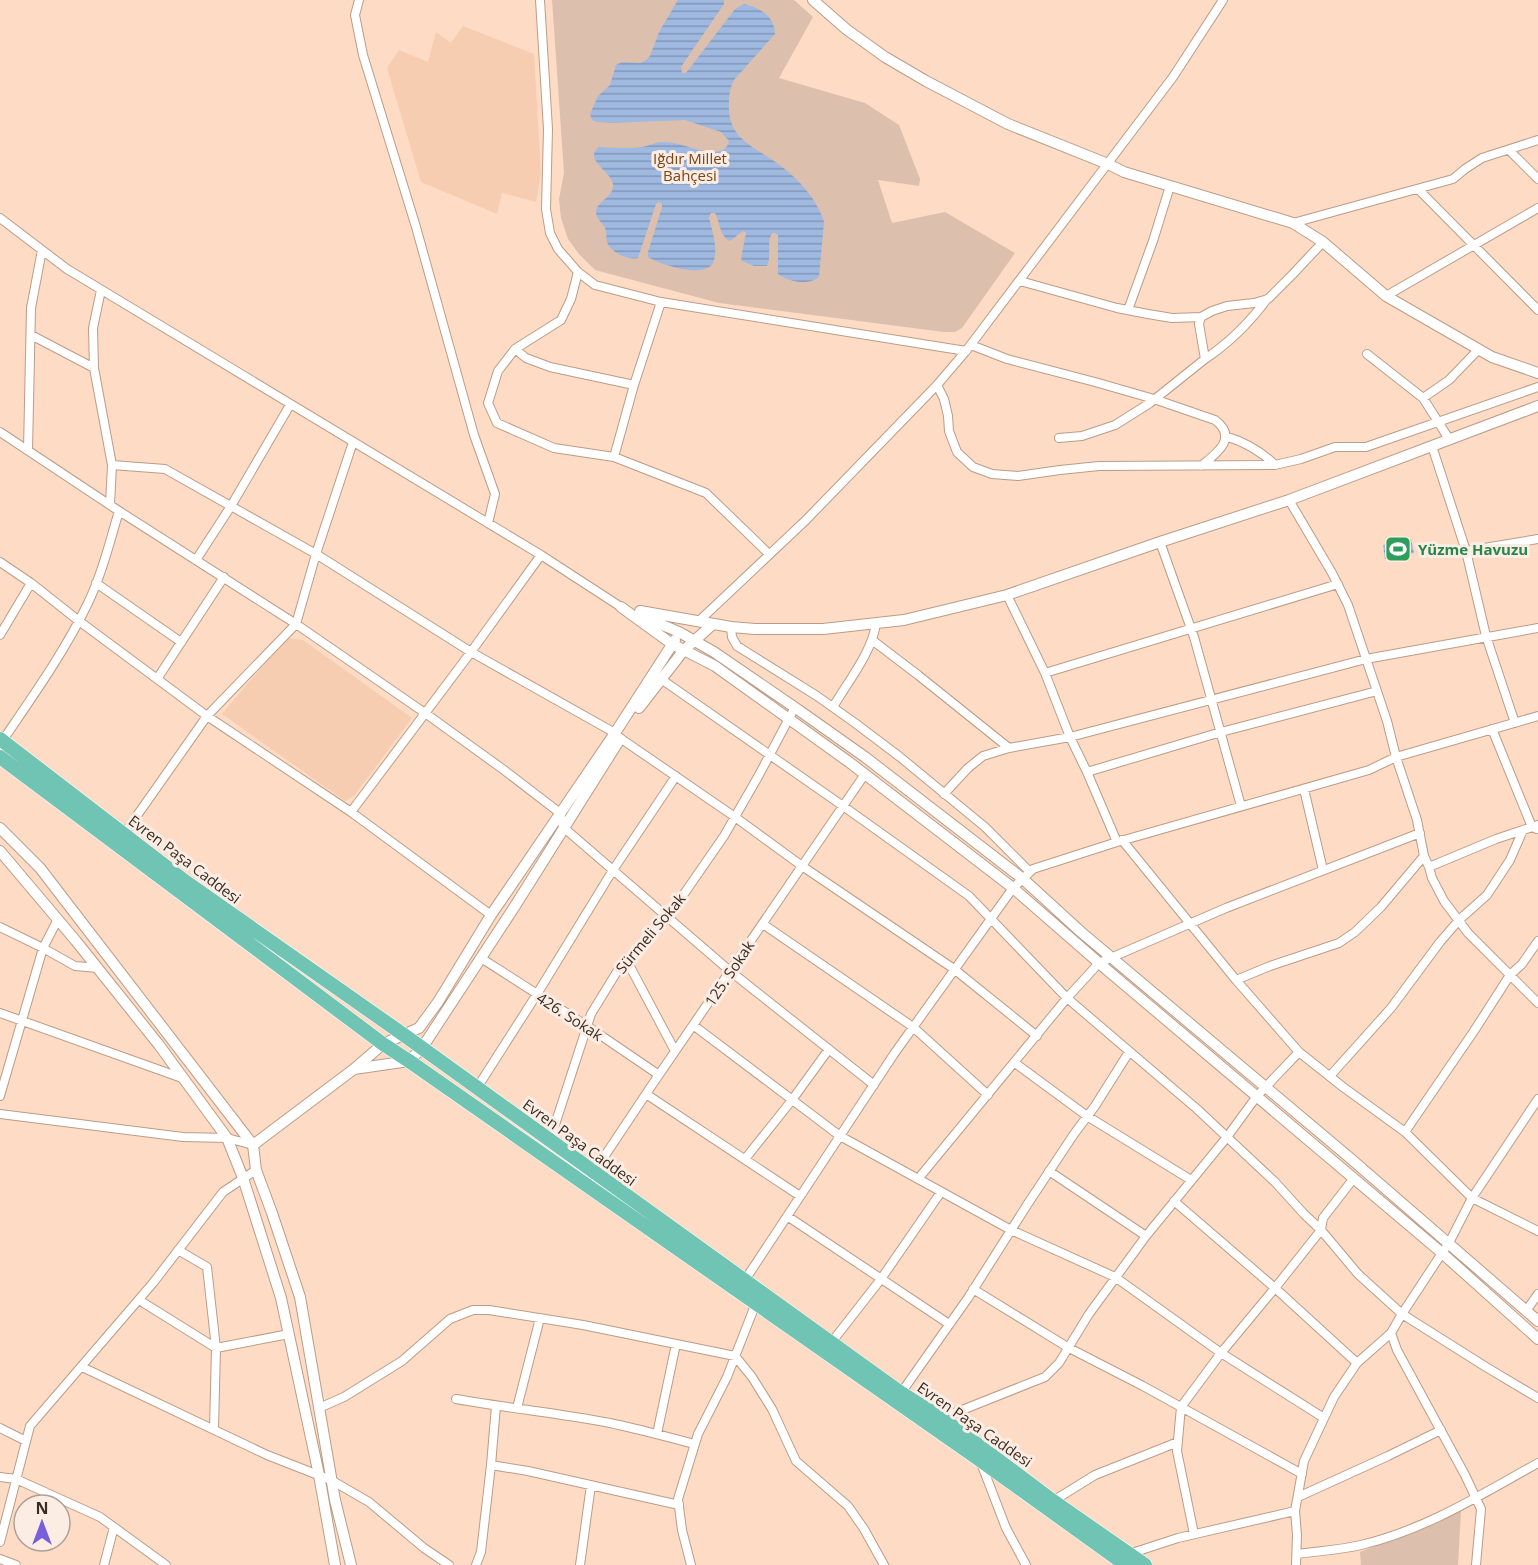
<svg xmlns="http://www.w3.org/2000/svg" width="1538" height="1565" viewBox="0 0 1538 1565" font-family="'Open Sans',sans-serif">
  <style>
    .built { fill: #f6cdb1 }
    .park { fill: #dcc0ad }
    .water { fill: url(#water-rules) }
    .lines { fill: none; stroke-linecap: round; stroke-linejoin: round }
    .minor-casing { stroke: #bc9c86; stroke-width: 10 }
    .tertiary-casing { stroke: #bc9c86; stroke-width: 12 }
    .trunk-casing { stroke: #fff; stroke-width: 15 }
    .minor { stroke: #fff; stroke-width: 8 }
    .tertiary { stroke: #fff; stroke-width: 10 }
    .trunk { stroke: #6fc4b4; stroke-width: 14 }
    .labels { text-anchor: middle; dominant-baseline: central; stroke-width: 6; stroke-linejoin: round; paint-order: stroke }
    .park-label { font-size: 15px; fill: #7b4517; stroke: #fbede4 }
    .leisure-label { font-size: 15px; font-weight: bold; fill: #27864d; stroke: #fbede4; text-anchor: start }
    .street-label { font-size: 15px; fill: #392c23; stroke: #fbede4 }
  </style>
  <defs>
    <pattern id="water-rules" width="6" height="5" patternUnits="userSpaceOnUse" patternTransform="scale(1.5)"><rect width="6" height="5" fill="#9fb9e1"/><path d="M0 2.5h6" fill="none" stroke="#8397b6"/></pattern>
  </defs>
  <rect width="100%" height="100%" fill="#fedbc4"/>
  <!-- built -->
  <path class="built" d="M463,26l71,28 7,120 -5,28 -34,-9 -5,21 -76,-32 -34,-114 12,-18 29,12 8,-30 15,11z
    M286,638l17,2 109,78 -58,78 -9,5 -123,-87z"/>
  <!-- park -->
  <path class="park" d="M552,0h242l19,17 -34,61 86,25 34,22 21,54 -1,7 -41,-6 14,43 53,-11 70,41 -53,75 -7,4h-11l-225,-29 -124,-33 -16,-16 -11,-15 -7,-21 -2,-19 5,-26z
    M1461,1511l-3,54h-97l-1,-13z"/>
  <!-- water -->
  <path class="water" d="M678,0h46v4l-43,63 1,6h4l49,-64 9,-5c16,4 30,11 31,30l-41,46c-4,8 -5,15 -5,23 -2,34 22,42 45,58 21,14 43,37 50,61l-5,55c-11,9 -30,5 -41,-3v-39l-3,-2h-3c-6,10 0,23 -5,33h-13l-12,-5 -1,-3 5,-25 -2,-2c-6,2 -9,8 -15,10 -10,-7 -9,-19 -14,-28h-4l-2,4c3,14 9,30 5,43 -5,21 -53,5 -66,-3v-5l14,-45v-3l-3,-2 -3,2 -18,54c-9,3 -28,-6 -31,-16 -1,-4 0,-10 -2,-14 -2,-5 -9,-9 -9,-16 1,-11 18,-15 17,-27 0,-13 -31,-26 -14,-38 15,1 28,2 43,0 6,-1 12,-4 18,-5 4,0 10,0 14,1 13,2 51,20 55,-2l-8,-9 -36,-12 -72,3 -16,-1 -5,-2 -2,-6 8,-18 12,-11 6,-20 6,-3 18,1 5,-2 5,-5 9,-24z
    M1411,539l3,14 -29,6 -2,-14z"/>
  <g class="lines">
    <defs>
      <path id="minor" d="M359,0l-4,15 8,40 53,172 58,208 21,59 -7,29
        M540,0l8,129 -2,80 4,24 8,16 20,23 17,13 66,17 305,49
        M1509,150l29,29
        M1418,189l120,121
        M0,218l67,51 474,286 80,52
        M1293,223l160,-44 12,-10 17,-11 56,-18
        M578,272l-7,27 -10,21 -46,29 -17,22 -10,32 9,20 57,25 60,9 92,36 63,61
        M1020,281l97,27 31,6 24,4 29,-1
        M101,290l-8,38 1,40 18,97 -2,39
        M1386,296l152,-88
        M1128,310l25,-69 17,-55
        M31,335l63,33
        M971,345l36,14 88,23 59,17 61,21c24,18 1,34 -14,46
        M515,349l11,9 24,9 84,18
        M1367,354l56,44 26,41
        M1205,359c24,-16 45,-37 62,-60
        M937,385l7,14 4,17 1,15 8,21 16,15 19,7 26,2 42,-6 39,-4 176,-1 26,-6 34,-12h31l172,-60
        M1423,398l26,-18 30,-31
        M0,432l119,79 177,113 129,89 79,57 56,43 3,14 167,144 144,114
        M1225,436c20,6 36,15 50,29
        M1059,438l23,-2 33,-11 35,-22 55,-44 -6,-35 2,-7 11,-6 15,-5 27,-3 14,-4 24,-24 31,-33
        M1432,446l34,105 20,85 29,87
        M28,450l3,-142 11,-58
        M614,457l20,-72 27,-83
        M112,465l53,4 151,85 155,98 144,81
        M1289,500l43,73 16,32 39,116 9,36 21,63 7,36 5,11 3,11 12,23 24,32 70,70
        M1160,542l34,95 47,169
        M1466,551l72,-12
        M196,560l35,-54 59,-101
        M0,562l31,21 48,38 128,95 144,96 140,103
        M96,583l85,59
        M1007,595l38,78 25,64 17,35 30,70
        M699,621l107,-101 131,-135 29,-34 207,-274 50,-77
        M731,627l1,10 5,9 80,50 38,27 45,34 85,70 45,45
        M0,635l31,-52
        M872,640l46,35 91,73
        M1045,673l293,-89
        M157,679l67,-102
        M661,679l182,127 126,90 98,102 130,111 78,73 29,32 17,16 37,44 44,40 -11,19 6,17 68,125 16,34 -5,56
        M833,707c14,-24 40,-56 43,-84
        M1492,729l40,98 5,2
        M620,738l115,79 67,49 152,103 83,67
        M3,740c30,-44 62,-89 85,-137 14,-29 22,-62 31,-92
        M1087,772l134,-40 156,-41
        M1304,789l19,81
        M944,794l24,-26 15,-12 26,-8 61,-11 296,-78 172,-31
        M351,812l120,-160 70,-97
        M124,834l83,-118 89,-92 20,-70 37,-112
        M1122,840l114,140 63,72 44,35 62,45 67,66 66,33
        M1429,867l67,-28 42,-14
        M763,924l150,103 75,68
        M0,927l43,21 32,18 23,2
        M481,958l106,68 72,49
        M627,961l48,90
        M1236,980l34,-14 69,-23 16,-11 26,-25 43,-51
        M0,1013l182,65
        M693,1025l147,111 171,94 104,47 106,76 103,65
        M1015,1063l72,53 104,64
        M1330,1076l61,-68 49,-66 19,-22 28,-25 23,-35 13,-30
        M477,1088l60,-94 76,-124 63,-94
        M646,1094l154,102
        M0,1096l43,-148 15,-29
        M1538,1099l-66,99 -23,45 -7,10 -40,61 84,53 52,31
        M0,1114l183,23 44,1 26,7
        M1405,1132l69,-101 36,-56 12,-11 16,-23
        M550,1140l41,-126 27,-44 50,-53 56,-81 35,-61 36,-68
        M745,1159l47,-59 37,-51
        M1049,1171l97,65
        M594,1172l58,-87 213,-311
        M918,1179l149,-181 32,-35 127,-55 194,-75
        M1174,1201l101,87 82,75
        M787,1216l162,108
        M178,1250l29,17 9,81 -2,81
        M745,1280l149,-226 119,-166 20,-19 84,-27 252,-72 27,-13 142,-41
        M973,1289l96,59 74,38 159,88
        M139,1300l77,48 73,-14
        M1526,1311l12,-17
        M831,1343l50,-64 60,-87
        M82,1367l185,88 64,25 38,22 55,46 25,17
        M901,1393l67,-95 59,-93 47,-71 21,-28 34,-54
        M456,1399c51,9 103,14 154,24 29,6 57,14 85,21
        M319,1408l25,-11 58,-36 48,-42 23,-9h16l94,15 152,31 17,21 20,32 24,52 52,45 16,23 20,36
        M517,1408l23,-90
        M942,1418l103,-41 14,-14 30,-49 57,-78 81,-99 30,-41 42,-44
        M0,1428l26,13
        M657,1434l19,-90
        M981,1463l25,65 20,37
        M491,1465l37,6 151,34
        M0,1477l16,2 84,38 66,48
        M1298,1497l90,-41 53,-26
        M1053,1501l42,-26 83,-33
        M1194,1534l-17,-83 4,-44 40,-54 54,-65 46,-58 2,-12 31,-40
        M0,1542l30,-116 123,-143 70,-91 33,-22
        M1129,1554l49,-16 117,-27
        M1297,1554c21,-3 43,-4 64,-9 64,-15 121,-51 177,-82
        M0,1559l16,6
        M104,1565l10,-38
        M476,1565l5,-13 10,-87 5,-59
        M580,1565l11,-80
        M691,1565l-9,-35 -4,-31 20,-65 29,-57 29,-74
        M1296,1565l1,-30 -2,-24 9,-50 30,-64 23,-34 34,-30"/>
      <path id="tertiary" d="M813,0l33,29 39,28 41,24 82,43 100,40 16,8 169,51 30,19 63,54 106,61 46,16
        M621,607l51,37 43,22 134,96 164,126 93,81 336,284 96,86
        M640,611l91,16 24,2h68l81,-9 103,-25 153,-53 129,-42 249,-94
        M641,616l38,16 35,20 86,59 65,46 158,122 58,53 269,226 188,163
        M639,708l45,-58 29,-26
        M0,828l40,40 213,277 3,25 16,43 28,84 35,203 16,65
        M0,851l76,90 83,104 68,93 16,40 38,120 38,177 16,90
        M354,1069l55,-8 13,-13 93,-142 105,-167
        M253,1145l101,-76 29,-25 36,-16 19,-26 53,-87 124,-182 60,-93"/>
      <path id="trunk" d="M0,739l186,143 218,153 497,358 41,25 111,83 92,64
        M0,757l383,287 26,17 571,399 146,105"/>
    </defs>
    <!-- minor casing -->
    <use href="#minor" class="minor-casing"/>
    <!-- tertiary casing -->
    <use href="#tertiary" class="tertiary-casing"/>
    <!-- trunk casing -->
    <use href="#trunk" class="trunk-casing"/>
    <!-- minor -->
    <use href="#minor" class="minor"/>
    <!-- tertiary -->
    <use href="#tertiary" class="tertiary"/>
    <!-- trunk -->
    <use href="#trunk" class="trunk"/>
  </g>
  <!-- icons -->
  <defs>
    <symbol id="stadium-square" viewBox="-11 -11 22 22"><rect x="-9" y="-9" width="18" height="18" rx="4" fill="#2e9e5b" stroke="#fbede4"/><path d="M0-5a6.5 5 0 1 0 0 10a6.5 5 0 1 0 0-10ZM-3.5-1.8h7v3.6h-7Z" fill="#fff"/></symbol>
  </defs>
  <g fill-rule="evenodd">
    <use href="#stadium-square" x="1383" y="534" width="30" height="30"/>
  </g>
  <g class="labels">
    <!-- park labels -->
    <g class="park-label">
      <text x="690" y="158">Iğdır Millet<tspan x="690" dy="17">Bahçesi</tspan></text>
    </g>
    <!-- leisure labels -->
    <g class="leisure-label">
      <text x="1418" y="549">Yüzme Havuzu</text>
    </g>
    <!-- street labels -->
    <g class="street-label">
      <text transform="translate(185 859) rotate(37)">Evren Paşa Caddesi</text>
      <text transform="translate(650 933) rotate(-50)">Sürmeli Sokak</text>
      <text transform="translate(729 973) rotate(-56)">125. Sokak</text>
      <text transform="translate(570 1016) rotate(33)">426. Sokak</text>
      <text transform="translate(580 1142) rotate(36)">Evren Paşa Caddesi</text>
      <text transform="translate(975 1424) rotate(35)">Evren Paşa Caddesi</text>
    </g>
  </g>
  <!-- north arrow -->
  <g transform="translate(42 1523)"><circle r="28" fill="#fbede4" stroke="#ada097" stroke-width="1.5"/>
  <path d="M0-4.5L10 22L0 15L-10 22Z" fill="#7860db"/>
  <text y="-9" font-size="16" font-weight="bold" text-anchor="middle" fill="#392c23">N</text>
  </g>
</svg>
